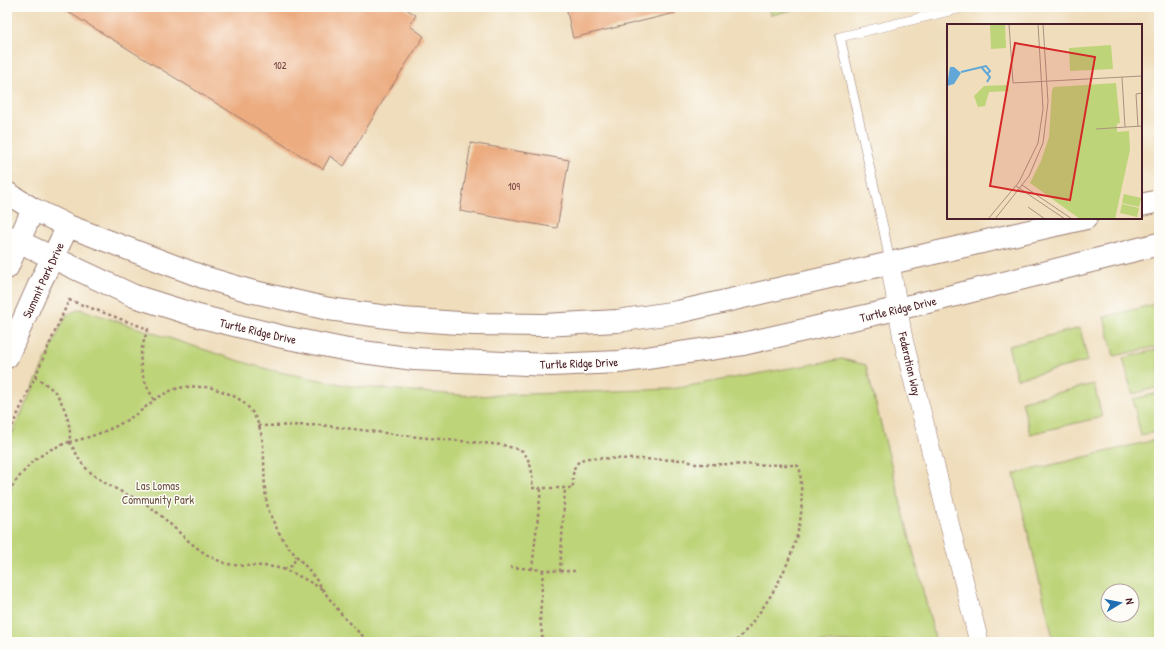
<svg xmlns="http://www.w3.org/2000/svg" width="1166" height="649" viewBox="0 0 1166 649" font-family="'Patrick Hand',sans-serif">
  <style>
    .green { fill: #bed479; stroke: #847a52; fill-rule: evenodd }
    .building { fill: #ecac80 }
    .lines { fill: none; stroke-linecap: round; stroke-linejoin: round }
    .service-casing { stroke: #9c7e73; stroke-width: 10 }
    .minor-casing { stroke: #9c7e73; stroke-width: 20 }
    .tertiary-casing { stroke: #9c7e73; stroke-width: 24 }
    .path { stroke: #9c7e73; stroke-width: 2.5; stroke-dasharray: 3 3; stroke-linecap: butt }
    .service { stroke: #fff; stroke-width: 9 }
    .minor { stroke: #fff; stroke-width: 19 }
    .tertiary { stroke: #fff; stroke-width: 22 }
    .labels { text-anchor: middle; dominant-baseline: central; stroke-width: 3; stroke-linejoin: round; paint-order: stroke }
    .number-label { font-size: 10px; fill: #724240 }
    .street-label { font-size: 12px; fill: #4a1f2b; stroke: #fdfcf7 }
    .park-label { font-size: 12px; fill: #6d5542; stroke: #fdfcf7 }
    .inset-river { fill: none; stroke: #61a8d8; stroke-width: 2 }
    .inset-road { fill: none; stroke: #ad9181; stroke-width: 1 }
    .view { fill: #d62828; fill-opacity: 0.15; stroke: #d62828; stroke-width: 2 }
    .inset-edge { fill: none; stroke: #4a1f2b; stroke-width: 2 }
  </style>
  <rect width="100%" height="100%" fill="#fdfcf7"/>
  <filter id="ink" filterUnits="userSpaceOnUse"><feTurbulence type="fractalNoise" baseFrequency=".025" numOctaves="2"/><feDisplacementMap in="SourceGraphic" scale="8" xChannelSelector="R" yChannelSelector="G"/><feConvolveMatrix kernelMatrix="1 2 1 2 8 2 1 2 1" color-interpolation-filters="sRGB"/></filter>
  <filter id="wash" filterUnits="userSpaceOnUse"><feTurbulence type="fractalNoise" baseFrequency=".012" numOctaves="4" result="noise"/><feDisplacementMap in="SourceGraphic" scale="16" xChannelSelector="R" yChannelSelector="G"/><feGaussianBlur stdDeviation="0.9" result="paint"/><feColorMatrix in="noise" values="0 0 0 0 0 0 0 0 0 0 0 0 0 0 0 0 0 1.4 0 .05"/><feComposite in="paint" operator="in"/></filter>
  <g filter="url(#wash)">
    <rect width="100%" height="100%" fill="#efddbb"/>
    <!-- green -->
    <path class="green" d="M769,7h35l-33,8z
      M1159,303v43l-45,10 -10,-39z
      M80,309l150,49 40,12 80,16 121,10 200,-7 171,-30 24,6 70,277h-929v-197l59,-130z
      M1080,328l8,33 -71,18 -9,-33z
      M1159,349v38l-27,7 -9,-36z
      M1094,384l8,33 -72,17 -8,-33z
      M1159,393v38l-18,5 -8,-37z
      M1159,439v203h-105l-40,-168zM1108,591h24v24h-24z"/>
    <g id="blocks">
      <!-- building -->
      <path class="building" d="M60,7h343l13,8 -6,11 14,10 -37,58 -43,72 -14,-10 -7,13z
        M566,7h108l1,6 -102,25z
        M471,143l98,17 -12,68 -97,-17z"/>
    </g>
  </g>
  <g filter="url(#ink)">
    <use href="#blocks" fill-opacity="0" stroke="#9c7e73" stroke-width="1"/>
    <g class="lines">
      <defs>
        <path id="service" d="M890,263l-6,-32 -44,-194 126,-30"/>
        <path id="minor" d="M890,263l13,76 76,303"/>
        <path id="tertiary" d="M7,193l26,16 35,17 135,51 47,14 79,18 73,10 71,5 71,1 73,-4 61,-9 408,-94
          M1141,205l18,-4
          M7,236l127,60 64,20 85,21 65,13 66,9 137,6 68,-3 124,-18 193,-44 223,-56
          M7,268l26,-59
          M7,357l32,-72 29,-59"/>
      </defs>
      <!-- service casing -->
      <use href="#service" class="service-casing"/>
      <!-- minor casing -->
      <use href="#minor" class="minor-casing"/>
      <!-- tertiary casing -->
      <use href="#tertiary" class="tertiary-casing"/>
      <!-- path -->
      <path class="path" d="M35,377l34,-77 79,29c-12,31 -9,43 6,71 -25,22 -51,35 -85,42
        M258,426l62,-1 98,12 85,8 20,6c9,14 10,21 9,37h41c0,-14 -2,-26 14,-30l99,2 8,4 101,1 3,1 2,3c1,17 3,35 0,52 -8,46 -34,87 -64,121
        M7,437l28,-60c7,4 14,9 20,15 9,11 18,37 14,50l-20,8 -17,12 -18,21 -7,17
        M69,442c7,8 9,19 17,26 9,9 20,16 32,22 11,6 22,9 32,17 25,18 44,46 75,56 15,5 32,1 48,4 18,3 33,13 49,22 -9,-17 -24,-30 -36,-45 -6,-9 -12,-20 -16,-30 -13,-34 5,-82 -25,-110 -7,-7 -18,-11 -27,-14 -6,-3 -12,-3 -18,-3 -18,-2 -31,3 -46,13
        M541,489l-9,80 28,2 5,-83
        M510,567l22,2
        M284,569l9,-4 3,-9
        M543,570l-3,48 3,24
        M560,571h18
        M322,589l24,31 23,22"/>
      <!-- service -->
      <use href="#service" class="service"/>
      <!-- minor -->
      <use href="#minor" class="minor"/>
      <!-- tertiary -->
      <use href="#tertiary" class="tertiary"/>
    </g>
  </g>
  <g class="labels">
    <!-- number labels -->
    <g class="number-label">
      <text x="280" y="65">102</text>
      <text x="514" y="186">109</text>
    </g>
    <!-- street labels -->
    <g class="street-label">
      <text transform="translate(43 280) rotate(-65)">Summit Park Drive</text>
      <text transform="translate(898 309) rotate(-13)">Turtle Ridge Drive</text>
      <text transform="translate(258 331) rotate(13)">Turtle Ridge Drive</text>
      <text transform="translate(579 363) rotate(-2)">Turtle Ridge Drive</text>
      <text transform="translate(910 364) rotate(77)">Federation Way</text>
    </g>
    <!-- park labels -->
    <g class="park-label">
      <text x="158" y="485">Las Lomas<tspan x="158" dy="14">Community Park</tspan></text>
    </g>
  </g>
  <!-- overview -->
  <g transform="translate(947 24)">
    <rect width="195" height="195" fill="#efddbb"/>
    <path d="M43,0h15l1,24 -15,1zM164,21l2,24 -43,2 -1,-23zM169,59l4,40 -3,1v8l12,-1 1,19 -15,69h-35l-50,-36 11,-22 8,-24 3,-47 2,-3zM37,62l23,-1 2,6 -20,1 -4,14 -7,1 -4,-11zM177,170l17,4 -2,9 -17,-4zM175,180l17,4 -2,9 -17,-4z" fill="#bed479"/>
    <path d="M3,43h4l7,6 -7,11 -7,2z" fill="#61a8d8"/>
    <path class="inset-river" d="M35,44l8,9 -3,5M14,48l25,-6 4,5 -3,3"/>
    <path class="inset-road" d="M62,0l4,59 129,-7M175,53l3,50M191,103l-2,-33 6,-1M149,105l46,-3M75,161l50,34M69,162l49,33M81,183l17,12M41,195l31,-37 19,-39 5,-34 -5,-85M48,195l34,-43 14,-33 5,-41 -5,-78"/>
    <path class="view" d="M68,19l80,14 -25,143 -80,-14z"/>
    <rect width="195" height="195" class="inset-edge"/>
  </g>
  <!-- margin -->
  <rect width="1166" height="649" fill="none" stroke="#fdfcf7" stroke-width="24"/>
  <!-- north arrow -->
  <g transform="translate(1120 603) rotate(80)"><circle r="19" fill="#fdfcf7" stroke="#b5a4a5"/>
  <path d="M0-3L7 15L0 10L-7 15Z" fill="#1f6fb2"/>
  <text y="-6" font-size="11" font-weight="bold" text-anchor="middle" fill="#4a1f2b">N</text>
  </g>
</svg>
